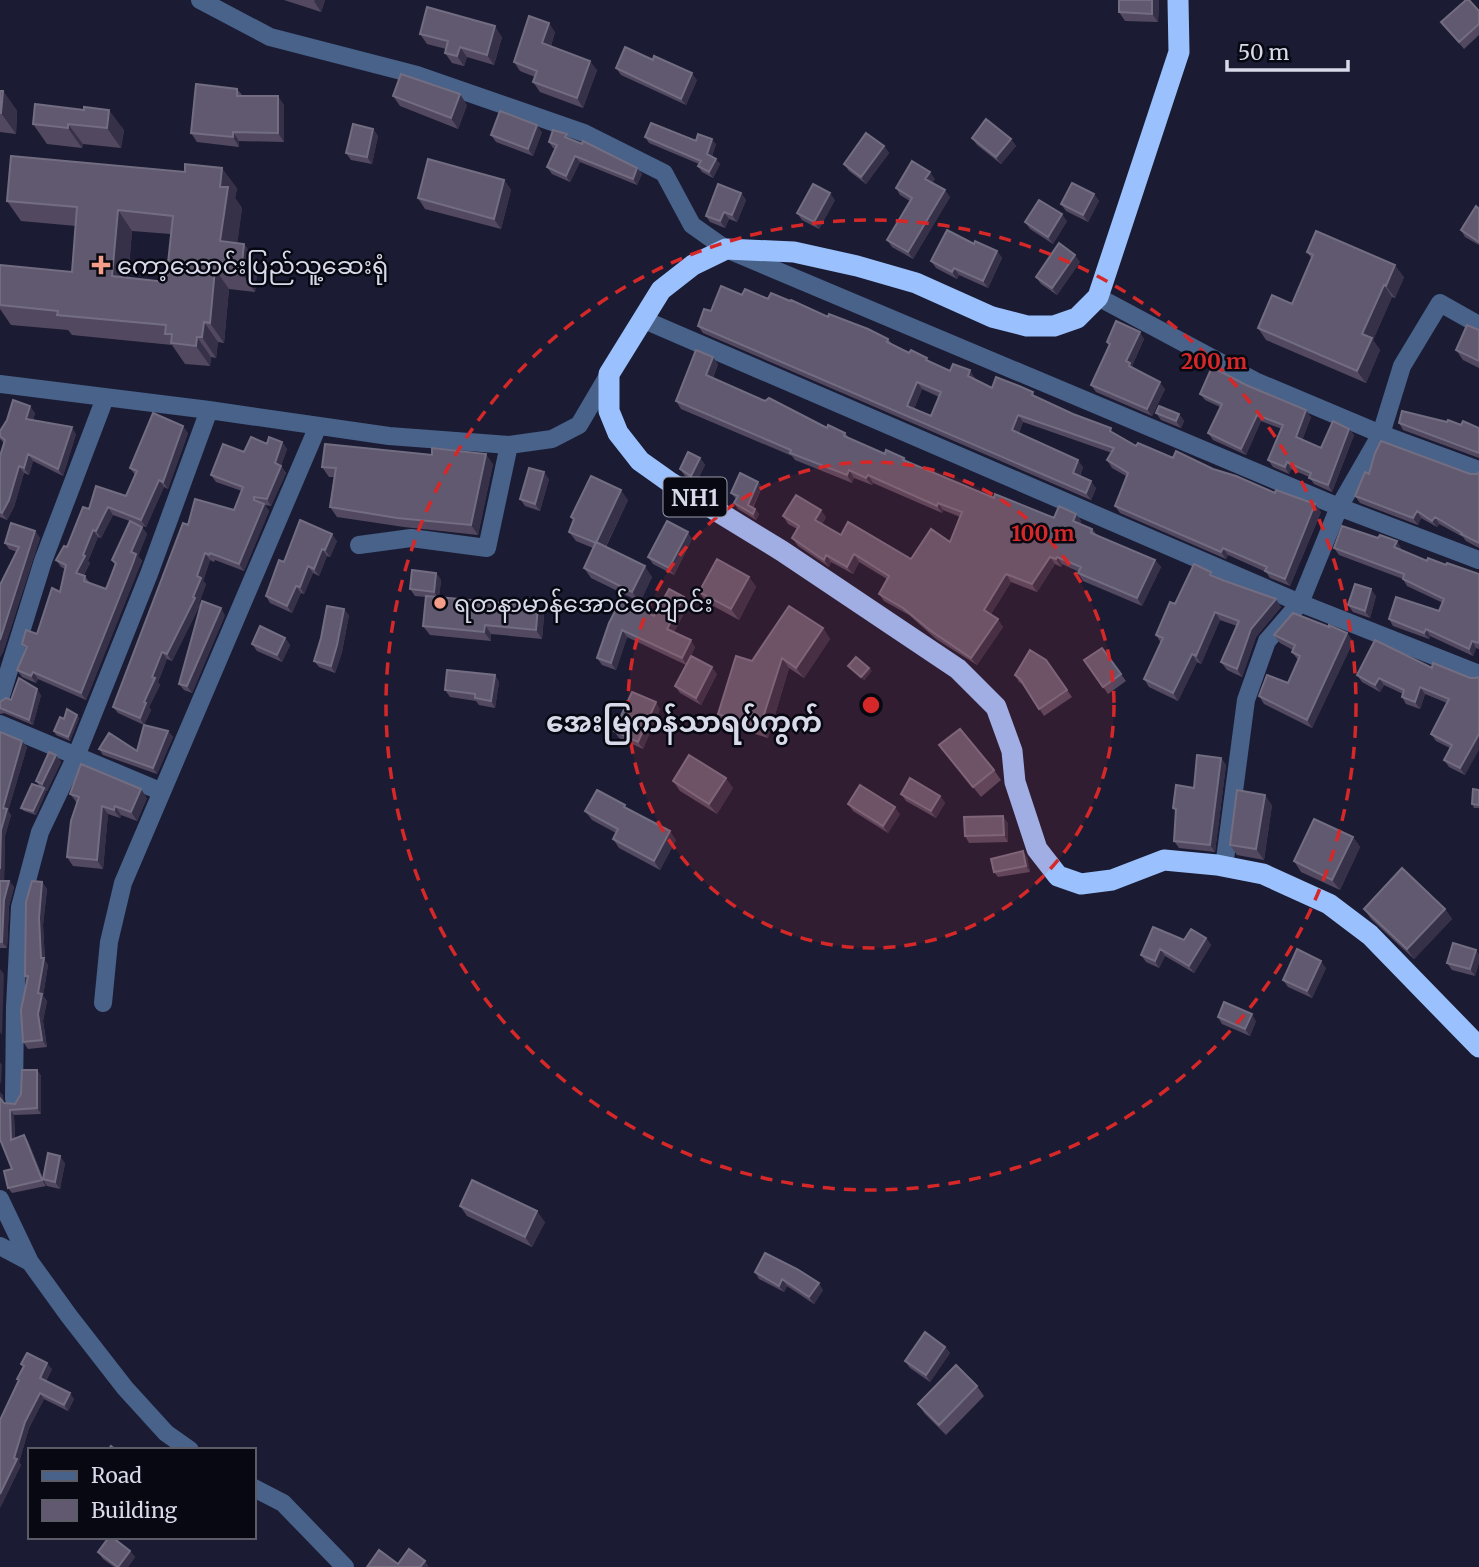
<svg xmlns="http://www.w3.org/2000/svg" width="1479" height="1567" viewBox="0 0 1479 1567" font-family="Merriweather,'Noto Sans Myanmar',serif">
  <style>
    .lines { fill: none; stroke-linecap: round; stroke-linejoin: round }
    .minor { stroke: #48628a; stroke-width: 18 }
    .highway { stroke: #9ac1fd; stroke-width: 21 }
    .wall { fill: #524960; fill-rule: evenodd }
    .shaded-wall { fill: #363048 }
    .building { fill: #60596f; stroke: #736d82; stroke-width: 2; fill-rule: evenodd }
    .ring { fill: none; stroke: #d62828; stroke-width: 3.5; stroke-dasharray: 12 9 }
    .poi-dot { fill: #f49e89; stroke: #070811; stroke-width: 2.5 }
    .labels { text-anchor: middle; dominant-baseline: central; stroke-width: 5; stroke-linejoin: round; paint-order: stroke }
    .shield { fill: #070811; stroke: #999ba9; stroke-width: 2 }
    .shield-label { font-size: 23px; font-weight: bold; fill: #d8daea }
    .poi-label { font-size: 24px; fill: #d8daea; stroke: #070811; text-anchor: start }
    .quarter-label { font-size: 28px; font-weight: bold; fill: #d8daea; stroke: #070811 }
    .centre { fill: #d62828; stroke: #070811; stroke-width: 3.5 }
    .ring-label { font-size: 21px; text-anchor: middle; font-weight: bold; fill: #d62828; stroke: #070811; stroke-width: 5; stroke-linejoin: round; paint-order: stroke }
  </style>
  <rect width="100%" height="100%" fill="#1b1c33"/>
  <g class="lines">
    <!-- minor -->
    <path class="minor" d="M200,0l70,37 147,38 167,58 80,40 28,52 34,24 613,258 140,53
      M1098,297l157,84 126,53 98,36
      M642,319l658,284 179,71
      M0,384l209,26 180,26 120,9 43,-6 27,-14 30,-51
      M359,545l52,-7 76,10 22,-103
      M0,699l43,-138 62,-163
      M0,724l160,67
      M1224,867l22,-167 21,-59 33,-38 39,-96 42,-73 21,-68 38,-63 39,22
      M103,1003l6,-61 14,-59 195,-457
      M14,1099l1,-92 5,-100 20,-75 37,-78 72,-180 60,-164
      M0,1199l30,63 39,54 56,72 41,45 24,17
      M0,1246l30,16
      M254,1488l29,15 62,64"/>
    <!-- highway -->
    <path class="highway" d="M1178,0l1,52 -81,245 -21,21 -23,8h-27l-35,-9 -76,-34 -59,-17 -63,-14 -68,-3 -33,16 -32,25 -52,84v37l9,22 22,28 31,22 111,68 176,118 38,38 16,44 3,31 22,67 21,27 23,8 31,-4 52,-20 53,5 46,9 66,30 41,31 109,112"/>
  </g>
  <!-- wall -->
  <path class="wall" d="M284,0h41l-4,12z
    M1119,0h40l-1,22 -33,-1 -6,-9z
    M1479,11v24l-15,14 -23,-27z
    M555,32l-4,14 46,24 -14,38 -43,-16 -7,-10 2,-5 -15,-6 -6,-9z
    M420,34l82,3 -8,28 -27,-8 -3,9 -12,-3 -7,-10 1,-4 -19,-5z
    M616,68l81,12 -11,25 -65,-30z
    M237,89l6,7 41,9v37l-45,-1v6l-42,-5 -6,-9z
    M0,91h3l14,20 -1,23 -16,-2z
    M393,96l74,9 -9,24 -58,-23z
    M35,104l89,26 -3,18 -38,-4 -1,4 -35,-4 -14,-20z
    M373,129l5,7 -6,28 -21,-4 -5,-7z
    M542,132l-9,24 -37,-14 -5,-7z
    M645,137l51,4 20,3 -4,12 8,8 -7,14 -11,-6 -4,-6 1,-2 -50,-21z
    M972,138l39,1 5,7 -15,18 -24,-19z
    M570,139l67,29 5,6 -5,11 -57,-23 -10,20 -18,-8 -5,-7 9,-18 -3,-1 -4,-6z
    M884,146l5,7 -23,31 -17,-13 -5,-7z
    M935,179l-3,4 18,14 -37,62 -21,-12 -5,-7 23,-39 -10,-6 -4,-7z
    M504,180l7,10 -10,39 -76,-20 -7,-11z
    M237,188l-2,10 7,10 -5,35 7,1 14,20 -3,28 -26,-3 -5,54 -6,-1 -2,16 -5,-1 -1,9 -25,-2 -13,-19 -100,-10 -4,-5 -57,-5 -11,-16v-39l72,2 4,-46 -55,-5 -14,-20zM132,231l39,3 -5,48 -38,-4z
    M741,193l5,7 -9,22 -8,-3 -4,9 -15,-6 -4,-6z
    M1094,194l5,7 -11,21 -22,-11 -5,-7z
    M835,200l-16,29 -17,-9 -5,-7z
    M1479,209v36l-14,-8 -4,-7z
    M1067,221l-14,23 -23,-15 -5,-7z
    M974,244l23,7 5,7 -14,30 -29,-13 -2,4 -21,-11 -5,-7z
    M1307,252l97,25 -9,21 -3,-1 -19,43 7,10 -14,33 -100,-43 -8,-12 34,-24 20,-45z
    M1080,262l-23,33 -16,-11 -5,-7z
    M742,295l26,4 60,18 60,22 4,5 58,27 25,7v1l17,9 44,9 80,37 20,12 77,23 108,43 -31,74 -20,-8 -4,-6 -38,-17 -2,4 -106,-46 -5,-7 11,-30 -14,-8 -5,-8 5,-7 -89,-31 -4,11 64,34 -3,9 16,12 -5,12 -388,-167 -5,-7 13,-15zM922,389l17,8 -8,19 -17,-7z
    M1479,330v38l-16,-8 -7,-10z
    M1144,339l-12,27 3,3 30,20 -13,27 -56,-24 -5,-7 18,-39 -2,-4z
    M718,364l-5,14 114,50 18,5 4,5 36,16 19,4 3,3 87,37 60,20 22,-4 5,7 -1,3 12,5 5,6 58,25 6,7 -19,39 -59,-25 -5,-8 1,-1 -17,-8 -1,3 -6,-3 -18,28 -26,-10 -20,32 12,13 -26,38 -41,-26 -27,-24 -25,-14 -5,-7 8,-15 -28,-17 -6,12 -22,-12 -2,5 -31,-21 -6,-8 5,-9 -9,-5 -5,-8 43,1 -4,7 19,11 70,24 39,-17 10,-25 -17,-7 -1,3 -69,-30 -1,2 -18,-7 -2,5 -57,-23 -3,-4 -111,-47 -5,-8z
    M1246,385l65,32 -9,23 19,8 28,-19 5,6 -22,57 -18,-8 -5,-7 -18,-8 -2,5 -16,-7 -5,-7 14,-31 -21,-8 -15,34 -33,-15 -5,-7 12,-26 -15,-7 -5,-6z
    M35,413l-2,7 43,14 -13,42 -30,-15 -4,14 -5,-2 -10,34 -7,13 -7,-3v-61l4,-13 -4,-4v-8z
    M1156,413l23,1 5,7 -3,7 -20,-8z
    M1399,423l62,2 18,3v30l-76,-28z
    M188,433l-20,56 -4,-2 -18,40 -33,-12 -12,23 -3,-1 -10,24 2,2 -6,12 6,8 16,6 9,-24 -3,-5 30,-33 5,7 -9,22 4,5 -4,9 -52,130 -48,-21 -2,4 -14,-6 -5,-7 9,-21 -4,-5 15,-10 23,-42 5,-23 -4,-2 -5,-7 11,-13 22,-38 37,-13 9,-21 -5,-7z
    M282,442l5,7 -6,17 5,7 -15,33 -6,-1 4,6 -25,60 -29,-11 -1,2 -4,-2 -7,21 3,3 -7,19 1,2 -28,56 -5,-2 -9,23 2,3 -11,22 2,3 -7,15 -26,-12 -5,-6 75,-182 46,-15 8,-19 -26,-9 -5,-7 33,-23 23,-8z
    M432,455l61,9 -15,71 -74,-8 -67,-10 -7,-10 4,-30h-5l-7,-10z
    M700,458l5,7 -9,18 -11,-7 -5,-7z
    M1479,472v76l-13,-7 -3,-4 -24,-13 -2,3 -16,-9 -3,7 -58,-22 -5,-7 14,-22h108z
    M549,479l-9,32 -15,-5 -5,-7z
    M758,482l4,5 -9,21 2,1 4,5 -3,6 -18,-11 -4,-6 2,-4 -5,-6z
    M628,500l-22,47 46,30 -12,25 -49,-24 -7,-10 9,-20 -17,-7 -7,-9 4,-12 -2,-3z
    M35,531l5,7 -37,114 -3,5v-72l17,-33 -8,-3 -4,-6z
    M692,539l-18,36 -21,-11 -5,-7z
    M337,541l-7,16 -3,-1 -8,20 -6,-3 -9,21 -3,-1 -9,20 -22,-10 -4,-7 18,-34z
    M1334,548h67l-1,2 27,11 19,4 33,9v75l-3,-1 -3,8 -43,-20 -1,3 -36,-13 -4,-7 50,-8 4,-8 -36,-17 -4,-7 -64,-24z
    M436,573l5,7 -2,17 99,9 6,9 -2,24 -51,-5v7l-61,-6 -7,-9 3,-29 -11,-1 -5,-7z
    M749,577l7,10 -17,33 -33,-18 -7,-10z
    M1215,577l66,30 -25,30 -14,40 -15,-7 -6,-8 16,-36 -17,-6 -19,44 -4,-2 -19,39 -29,-14 -5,-8 17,-36 -5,-8 19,-31z
    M1376,596l-6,22 -17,-6 -5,-7z
    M684,597l5,7 -15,28 21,15 -5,11 27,16 -16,31 -21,-12 -5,-7 11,-21 -59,-28 -11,33 -14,-5 -5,-7 12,-35 45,-7z
    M225,615l-33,78 -8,-3 -5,-6z
    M349,615l-7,37 -7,21 -16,-6 -5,-6z
    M823,628l7,11 -26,39 -15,-10 -21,70 -43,-13 -7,-11 34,-53z
    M1347,633l6,9 -41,86 -48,-24 -5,-8 29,-13 10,-23 -6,-8 1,-2 -13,-7 -6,-8z
    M285,638l5,7 -8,17 -25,-11 -5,-7z
    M1102,648l24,33 -18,13 -24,-34z
    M1046,660l26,37 -28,19 -20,-31 -5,-3 -4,-7z
    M1432,668l38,10 -5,97 -16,-8 -5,-7 6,-12 -14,-7 -5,-7 16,-31 -22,-9 -5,15 -14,-5 -4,-7 1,-3 -19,-9 -4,7 -18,-10 -5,-7z
    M495,675l4,7 -4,26 -16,-3 -3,-4 -26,-4 -5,-7z
    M41,695l-8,30 -29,-12 -4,1v-12z
    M660,709l-17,40 -24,-11 -5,-7z
    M77,715l2,3 -9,23 -14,-6 -2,-4z
    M168,731l5,6 -16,37 -54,-19 -4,-6 38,2z
    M0,732l27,15 -19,64 3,4 -6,21 -1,45h5l5,6 -5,19 -2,42h-7z
    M939,745l55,25 7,10 -20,17z
    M56,755l5,7 -14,29 -2,-1 1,2 -10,23 -12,-4 -3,-3 19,-21 -4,-6z
    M1221,758l5,7 -11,87 -36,-4 -5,-7 2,-29 -3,-4z
    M673,781l60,7 -16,26 -37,-23z
    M1479,790v18h-5l-2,-4z
    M70,794l77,4 -10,23 -16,-6 -1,3 -12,-4 -5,55 -30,-3 -6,-9 10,-54z
    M901,794l39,2 5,7 -9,15 -30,-17z
    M848,804l52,10 -12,19 -35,-22z
    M1272,805l-8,55 -27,-5 -7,-10z
    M627,809l49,31 -16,30 -41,-22 -6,-9 3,-6 -24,-13 -7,-9z
    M1008,823v19l-39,1 -4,-7z
    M1353,837l7,10 -20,43 -39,-18 -7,-11z
    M1027,857l3,15 -32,5 -4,-5z
    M42,882l5,7 -4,36 2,36 3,4 -5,31 4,5 -4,20 4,26 -19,2 -5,-7 4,-63 -2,-3z
    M1364,909h81l7,10 -38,40 -43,-40z
    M1206,938l5,7 -17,28 -29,-17 -6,12 -13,-6 -5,-7 43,-15z
    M1476,950l3,5v7l-4,14 -23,-6 -5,-7z
    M1326,968l-14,30 -24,-11 -5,-7z
    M1218,1017l38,4 -6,15 -28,-12z
    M37,1070l4,6v38l-27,1 1,24 9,-4 4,6 15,37 22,-15 -5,26 -13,-3 -4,-6 3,6 -34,7 -4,-5 4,-19 -9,-74 1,8 11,1z
    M460,1206l85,16 -13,25 -65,-31z
    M755,1272l68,18 -9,14 -27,-18 -3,6 -25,-13z
    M945,1347l5,6 -20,29 -20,-14 -5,-7z
    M21,1364l31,5 -6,12 28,18 -6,12 -24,-12 -15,29 -10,34 2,3 -21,43 19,-127 -2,-2 6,-12z
    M977,1386l7,10 -38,39 -21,-21 -7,-10z
    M130,1551l5,6 -7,10h-14l-11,-8 -5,-7z"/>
  <!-- shaded-wall -->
  <path class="shaded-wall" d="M315,0h10l-4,12 -7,-11z
    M1152,0h7l-1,22 -6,-8z
    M549,23l6,9 -6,20 -7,-9z
    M495,26l7,11 -8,28 -7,-10z
    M460,47l7,10 -3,9 -7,-10z
    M590,61l7,9 -14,38 -6,-10z
    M692,73l5,7 -11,25 -5,-6z
    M3,91l14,20 -1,23 -15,-21z
    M460,94l7,11 -9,24 -7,-11z
    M278,96l6,9v37l-6,-9z
    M109,110l15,20 -3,18 -14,-20z
    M68,124l15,20 -1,4 -14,-20z
    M537,125l5,7 -9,24 -5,-7z
    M373,129l5,7 -6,28 -5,-7z
    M233,132l6,9v6l-6,-10z
    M712,139l4,5 -5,15 -4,-5z
    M1011,139l5,7 -15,18 -5,-7z
    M884,146l5,7 -23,31 -5,-7z
    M575,156l5,6 -10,20 -4,-6z
    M716,159l4,5 -7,14 -4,-6z
    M222,168l15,20 -2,10 7,10 -7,53 -15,-20v-54z
    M637,168l5,6 -5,11 -4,-6z
    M930,172l5,7 -5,7 -5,-7z
    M504,180l7,10 -10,39 -7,-10z
    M945,190l5,7 -37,62 -5,-7z
    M741,193l5,7 -9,22 -5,-7z
    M830,193l5,7 -16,29 -5,-7z
    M1094,194l5,7 -11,21 -5,-7z
    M118,210l14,21 -6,66 -14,-21z
    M724,212l5,7 -4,9 -5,-7z
    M1062,214l5,7 -14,23 -5,-7z
    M244,244l14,20 -3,28 -14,-20z
    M997,251l5,7 -14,30 -5,-7z
    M1075,255l5,7 -23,33 -5,-7z
    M1395,265l9,12 -9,21 -9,-12z
    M954,268l5,7 -2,4 -5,-7z
    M215,269l14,20 -5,54 -14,-20z
    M1384,285l8,12 -19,43 7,10 -14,33 -9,-12 5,-37z
    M204,322l14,20 -2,16 -14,-21z
    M1140,332l4,7 -12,27 3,4 -1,3 -8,-12z
    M197,337l14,20 -1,9 -14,-20z
    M713,357l5,7 -7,18 -5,-7z
    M970,370l5,8 -2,5 -5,-7z
    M917,382l5,7 -10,25 -5,-8z
    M1160,382l5,7 -13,27 -5,-7z
    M30,406l5,7 -4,13 -5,-7z
    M1306,410l5,7 -10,27 -5,-7z
    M1179,414l5,7 -3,7 -5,-7z
    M1018,415l5,7 -6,15 -5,-7z
    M1257,415l4,6 -15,34 -5,-6z
    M183,426l5,7 -20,56 -5,-7z
    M72,427l4,7 -13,42 -5,-7z
    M1349,429l5,6 -22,57 -4,-7z
    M282,442l5,7 -6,17 5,7 -15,33 -4,-7 8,-36z
    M28,454l5,7 -4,14 -5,-7z
    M486,454l7,10 -15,71 -7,-10z
    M700,458l5,7 -9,18 -5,-7z
    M1078,460l5,7 -5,13 -5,-7z
    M1287,462l4,7 -2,5 -4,-7z
    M19,466l5,7 -10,34 -7,13 -5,-7z
    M849,470l5,8 -2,5 -5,-8z
    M544,472l5,7 -9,32 -5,-7z
    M868,475l5,8 -1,2 -6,-7z
    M159,480l5,7 -18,40 -5,-7z
    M1091,481l5,7 -5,12 -5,-7z
    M758,482l4,5 -11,23 -3,-5z
    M621,490l7,10 -25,52 -7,-9z
    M938,503l5,7 -1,3 -5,-7z
    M264,504l5,7 -25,60 -5,-7z
    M1315,504l6,8 -31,74 -5,-7z
    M108,507l5,8 -12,23 -5,-7z
    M755,509l4,5 -3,6 -3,-6z
    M821,510l5,7 -6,10 -5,-7z
    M1417,511l4,7 -3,7 -5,-7z
    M1076,514l5,7 -3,7 -5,-7z
    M1435,517l4,7 -2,3 -5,-6z
    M142,527l5,7 -9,22 4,5 -56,139 -5,-7 50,-141z
    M93,530l5,7 -10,24 2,2 -9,17 -5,-7z
    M35,531l5,7 -37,114 -3,5v-17z
    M688,532l4,7 -18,36 -5,-7z
    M332,534l5,7 -7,16 -5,-7z
    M1397,541l4,7 -2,6 -5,-7z
    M1223,548l5,7 -2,4 -5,-7z
    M322,549l5,7 -8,20 -5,-7z
    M205,553l5,7 -7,21 3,3 -7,19 1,2 -28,56 -5,-7 26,-57 4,-21z
    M854,554l5,8 -6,12 -6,-7z
    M826,555l5,7 -2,5 -5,-7z
    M1050,557l5,7 -18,28 -5,-8z
    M1057,557l5,7 -1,3 -5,-8z
    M1155,560l6,7 -19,39 -5,-8z
    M308,566l5,7 -9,21 -4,-7z
    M645,566l7,11 -12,25 -8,-10z
    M436,573l5,7 -2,19 -5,-7z
    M1006,574l5,8 -22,35 -5,-7z
    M749,577l7,10 -17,33 -8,-11z
    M296,586l5,7 -9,20 -5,-7z
    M1371,589l5,7 -6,22 -5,-7z
    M684,597l5,7 -17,32 -5,-7z
    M1276,599l5,8 -25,30 -14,40 -5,-8 14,-40z
    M538,606l6,9 -2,24 -6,-9z
    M221,608l4,7 -33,78 -5,-7z
    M344,609l5,6 -7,37 -7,21 -4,-7z
    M1215,612l5,8 -19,44 -5,-8z
    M998,619l5,8 -26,38 -6,-7z
    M485,625l6,9v7l-7,-9z
    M823,628l7,11 -26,39 -8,-10z
    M1426,629l4,7 -1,3 -5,-6z
    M622,630l5,7 -11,33 -5,-7z
    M1347,633l6,9 -41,86 -5,-8z
    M285,638l5,7 -8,17 -5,-7z
    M691,640l4,7 -8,18 -5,-7z
    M1472,641l4,7 -3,8 -4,-7z
    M162,652l5,7 -9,23 2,3 -11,22 2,3 -7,15 -4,-7 4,-16z
    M1192,654l5,8 -19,39 -5,-8z
    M782,658l7,10 -21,70 -8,-11z
    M712,667l5,7 -16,31 -5,-7z
    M869,668l3,3 -8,10 -3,-4z
    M33,672l5,7 -2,4 -5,-7z
    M495,675l4,7 -4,26 -4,-7z
    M1379,678l5,7 -4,7 -5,-7z
    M1420,687l5,7 -5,15 -5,-7z
    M37,689l4,6 -8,30 -4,-5z
    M656,702l4,7 -17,40 -5,-7z
    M77,715l2,3 -9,23 -2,-4z
    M168,731l5,6 -16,37 -4,-6z
    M1479,734v16l-14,25 -5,-7z
    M22,741l5,6 -19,64 3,4 -6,21 -1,51 -4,-6 1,-51 2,-22z
    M56,755l5,7 -14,29 -5,-7z
    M1221,758l5,7 -11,87 -5,-7z
    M726,778l7,10 -16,26 -8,-10z
    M44,788l2,4 -10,23 -3,-4z
    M141,789l6,9 -10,23 -6,-9z
    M1265,795l7,10 -8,55 -8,-11z
    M940,796l5,7 -9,15 -5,-7z
    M102,806l6,8 -5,55 -6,-9z
    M115,806l6,9 -1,3 -6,-8z
    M895,807l5,7 -12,19 -5,-7z
    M1003,816l5,7v19l-4,-7z
    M670,831l6,9 -16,30 -6,-9z
    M1353,837l7,10 -20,43 -8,-10z
    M1023,851l4,6 3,15 -4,-6z
    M9,881l5,6 -5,19 -2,42 -5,-6 2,-42z
    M42,882l5,7 -4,36 2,36 3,4 -5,31 4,5 -4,20 4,26 -5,-7 -4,-26v-21l3,-35 -2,-40z
    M1445,909l7,10 -38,40 -7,-10z
    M1206,938l5,7 -17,28 -5,-7z
    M1160,949l5,7 -6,12 -4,-7z
    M1476,950l3,5v7l-4,14 -5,-7z
    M1321,961l5,7 -14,30 -5,-7z
    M0,969l4,5 -2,61 -2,-3z
    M1252,1014l4,7 -6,15 -5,-7z
    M0,1062l2,3 -1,19 -1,-2z
    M37,1070l4,6v38l-4,-6z
    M0,1092l3,3 1,9 -4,-6z
    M10,1110l4,5 1,31 -4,-6z
    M24,1135l4,6 18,45 -4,-6z
    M60,1156l5,7 -5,26 -5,-7z
    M537,1211l8,11 -13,25 -7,-10z
    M782,1279l5,7 -3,6 -5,-6z
    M819,1283l4,7 -9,14 -5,-7z
    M945,1347l5,6 -20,29 -4,-7z
    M47,1363l5,6 -8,15 -4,-6z
    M40,1393l4,6 -15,29 -10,34 2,3 -21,43v-14l14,-36 11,-36z
    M70,1393l4,6 -6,12 -4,-6z
    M130,1551l5,6 -7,10h-10z
    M425,1561l4,6h-9z"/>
  <!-- building -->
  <path class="building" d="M1119,0h33v14l-33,-2z
    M1466,0h3l10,11v13l-20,18 -18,-20z
    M427,7l68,19 -8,29 -27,-8 -3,9 -12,-3 3,-12 -28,-7z
    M529,16l20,7 -7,20 48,18 -13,37 -44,-16 4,-11 -23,-9z
    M625,47l28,13 1,-4 38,17 -11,26 -65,-31z
    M401,74l59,20 -9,24 -58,-22z
    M196,84l41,5v7h41v37l-45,-1v5l-42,-4z
    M0,91h3l-2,22h-1z
    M35,104l49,6v-3l25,3 -2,18 -39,-4v4l-35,-4z
    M500,111l37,14 -9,24 -37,-14z
    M986,119l25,20 -15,18 -24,-19z
    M651,123l45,18 2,-7 14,5 -5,15 9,5 -7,13 -11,-6 3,-5 -56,-24z
    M353,124l20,5 -6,28 -21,-4z
    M553,130l14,4 -2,3 17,7 1,-3 54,27 -4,11 -58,-23 -9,20 -19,-9 10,-22 -8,-3z
    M866,133l18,13 -23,31 -17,-13z
    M11,156l174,16v-8l37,4 -2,19h8l-8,54 24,3 -3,28 -26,-3 -5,54 -6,-1 -2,15h-5l-1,9 -25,-3 1,-9h-7l1,-9 -109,-10 1,-4 -58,-6v-40l72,7 5,-65 -70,-6zM118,210l55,6 -7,66 -54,-6z
    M428,159l76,21 -10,39 -76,-21z
    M912,161l18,11 -5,7 20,11 -37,62 -21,-12 25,-42 -16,-10z
    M1072,183l22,11 -11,21 -22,-11z
    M718,184l23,9 -9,22 -8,-3 -4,9 -14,-5z
    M813,184l17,9 -16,29 -17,-9z
    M1039,200l23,14 -14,23 -23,-15z
    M1476,206l3,3v33l-18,-12z
    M947,230l27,14 1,-3 22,10 -14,30 -29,-13 -2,4 -21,-11z
    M1316,231l79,34 -9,21 -2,-1 -22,49 10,4 -15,33 -99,-43 14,-33 20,9 21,-49 -6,-3z
    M1059,243l16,12 -23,33 -16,-11z
    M721,286l21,9 3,-6 23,10 3,-6 19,8 1,-1 37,17 1,-3 39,15 20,10 -1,3 22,11 2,-3 16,8 -1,2 24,11 3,-7 17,6 -2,6 24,12 4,-11 23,9 14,6 -1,3 41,19 38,14 -1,3 26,15 2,-3 35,15 3,-7 37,18 23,7 39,17 1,-3 39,14 -30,75 -20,-8 2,-4 -44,-19 -2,4 -106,-46 13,-33 -21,-13 7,-12 -96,-33 -6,15 66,30 -5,13 18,8 -5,12 -388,-167 6,-17 7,2zM917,382l24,10 -10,24 -24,-10z
    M1116,321l24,11 -14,29 4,2 -1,3 31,16 -13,27 -56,-24 19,-41 -3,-2z
    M1467,325l12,5v31l-23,-11z
    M696,350l17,7 -7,18 59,26 4,-3 58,30 1,-3 17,8 -1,3 41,18 1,-4 18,8 -1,2 91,38 1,-4 59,24 5,-12 17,8 -3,7 19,8 -1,4 64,27 -18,38 -59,-25 3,-6 -24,-10 -1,2 -6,-2 -18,27 -26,-10 -22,36 14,9 -27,39 -40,-27 -28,-23 -24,-14 10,-18 -35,-22 -7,13 -21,-12 -2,5 -32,-22 7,-12 -16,-10 13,-21 25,15 -6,10 26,15 7,-13 63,37 20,-30 19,13 12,-30 -24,-9 -1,3 -69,-31 -2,3 -17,-8 -2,5 -57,-22 1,-3 -115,-49z
    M1212,367l34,18 60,25 -10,27 25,11 12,-27 16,8 -21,56 -19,-7 2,-5 -24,-11 -2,5 -17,-7 15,-35 -26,-10 -16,34 -33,-16 14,-29 -22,-10z
    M13,400l17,6 -4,13 46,8 -14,42 -30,-15 -4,14 -5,-2 -10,34 -7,13 -2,-1v-56l5,-16 -5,-4v-5l7,-11z
    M1159,406l20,8 -3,7 -20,-8z
    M1402,411l45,11 1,-2 13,5 2,-4 16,7v25l-80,-30z
    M153,413l30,13 -20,56 -4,-2 -18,40 -33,-13 -12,24 -3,-1 -10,25 2,1 -9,17 9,3 -1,5 22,8 10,-26 -4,-3 18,-39 12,6 -11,25 5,2 -3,9 -52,130 -48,-21 -2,4 -14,-6 10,-23 -5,-3 4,-14 11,4 15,-46 8,4 6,-27 -10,-5 8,-14 3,1 16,-40 6,2 7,-23 30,10 11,-25 -7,-3z
    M251,437l16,7 2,-7 13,5 -7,21 6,3 -14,33 -13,-2v3l10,4 -25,60 -29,-11 -1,2 -4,-2 -8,23 4,2 -8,19 2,1 -28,56 -5,-2 -10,25 3,1 -11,24 2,1 -6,15 -27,-11 70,-184 5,2 7,-26 39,11 9,-23 -32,-12 12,-31 21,8z
    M1381,441l89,33h7l2,-2v71l-18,-9 1,-1 -27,-16 -3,4 -15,-10 -4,7 -58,-22 10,-24 4,2 6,-21z
    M325,444l107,11v-7l54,6 -15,71 -74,-7 -67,-11 6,-39 -14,-1z
    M688,452l12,6 -9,18 -11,-7z
    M529,468l15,4 -9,32 -15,-5z
    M740,473l18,9 -10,23 7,4 -2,5 -19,-11 4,-7 -7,-3z
    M591,476l30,14 -25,53 -27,-11 5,-13 -3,-2z
    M300,520l32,14 -7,16 -3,-1 -8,20 -6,-3 -8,21 -4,-1 -9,20 -21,-10 13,-36 5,2z
    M667,521l21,11 -19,36 -21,-11z
    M11,523l24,8 -35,109v-55l19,-38 -14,-4z
    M1342,526l36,12 2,-3 17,6 -3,6 33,14 1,-3 18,7 1,-2 32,11v69l-7,-2 -3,8 -43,-20 -2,4 -35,-14 7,-22 43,14 5,-12 -41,-20 1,-5 -70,-26z
    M596,542l49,24 -13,26 -48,-24z
    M717,559l32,18 -18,32 -32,-17z
    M1194,564l17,8 -1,3 15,6 51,18 -25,30 -14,40 -16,-7 18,-41 -24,-9 -19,44 -4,-2 -19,39 -29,-14 19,-41 -7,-3 14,-33 5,2z
    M412,570l24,3 -2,19 -24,-3z
    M1355,584l16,5 -6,22 -17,-6z
    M669,589l15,8 -17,32 24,11 -9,18 -60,-28 -11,33 -14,-5 12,-35 13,-25 32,18z
    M426,596l112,10 -2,24 -51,-5 -1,7 -61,-6z
    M202,601l19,7 -34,78 -8,-2z
    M327,606l17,3 -7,36 -6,21 -17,-5 7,-23z
    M789,606l34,22 -27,40 -14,-10 -22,69 -42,-13 18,-58 16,5z
    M1293,613l36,14v-2l18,8 -40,87 -48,-24 8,-21 21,8 12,-27 -8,-4 3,-7 -21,-10z
    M260,626l25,12 -8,17 -25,-11z
    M1375,640l57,28 1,-5 37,15h6l3,-1v57l-19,34 -16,-8 8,-15 -21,-11 18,-35 -29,-12 -5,15 -13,-5 2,-7 -25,-12 -4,7 -18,-10z
    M1102,648l19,26 -18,13 -19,-27z
    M1030,650l16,10 21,30 -28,19 -19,-30 -5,-4z
    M691,656l21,11 -16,31 -21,-12z
    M856,657l13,11 -8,9 -13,-11z
    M447,670l48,5 -4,26 -16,-3v-4l-30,-4z
    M19,678l18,11 -8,31 -29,-12v-6l6,-4 5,2z
    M632,692l24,10 -18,40 -24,-11z
    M67,709l10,6 -9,22 -14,-6 6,-14 4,2z
    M144,725l24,6 -15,37 -54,-19 10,-16 28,18z
    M960,729l34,41 -21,17 -34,-42z
    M0,732l22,9 -19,67 4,1 -6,21 -1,39z
    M49,752l7,3 -14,29 -6,-3z
    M689,755l37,23 -17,26 -36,-23z
    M1197,755l24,3 -11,87 -36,-4 2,-32 -3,-1 3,-23 18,3z
    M81,764l60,25 -10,23 -16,-6 -1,4 -12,-4 -5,54 -30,-3 4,-36 8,-24 -9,-3z
    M910,778l30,18 -9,15 -30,-17z
    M32,784l12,4 -11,23 -12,-3z
    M860,785l35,22 -12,19 -35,-22z
    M1473,789l6,1v15l-7,-1z
    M597,790l28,15 -1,2 46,24 -16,30 -41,-22 5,-10 -33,-18z
    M1237,790l28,5 -9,54 -26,-4z
    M1003,816l1,19 -39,1 -1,-19z
    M1314,819l39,18 -21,43 -38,-19z
    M1023,851l3,15 -32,6 -3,-13z
    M1402,868l43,41 -38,40 -43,-40z
    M0,881h9l-5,19 -2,42h-2z
    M32,881l10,1 -3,36 2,40h3l-6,35 4,1 -4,20 4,26 -19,2 -2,-32 7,-34h-3l1,-74z
    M1153,927l31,13 7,-11 15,9 -17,28 -29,-17 -5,12 -14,-6z
    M1453,943l23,7 -6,19 -23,-6z
    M1297,949l24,12 -14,30 -24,-11z
    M1224,1002l28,12 -7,15 -27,-12z
    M22,1070h15v38l-27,2 1,30 13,-5 18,45 -34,8 -4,-17 8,-2 -12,-30v-41l4,5 11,1 6,-10z
    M48,1153l12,3 -5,26 -12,-3z
    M472,1180l65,31 -12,26 -65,-31z
    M765,1253l32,16 22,14 -10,14 -27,-18 -3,7 -24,-14z
    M925,1332l20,15 -19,28 -21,-14z
    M27,1353l20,10 -7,15 30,15 -6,12 -24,-12 -15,29 -11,36 3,1 -17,35v-74l19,-40 -2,-1 7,-13 -3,-2z
    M956,1365l21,21 -38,39 -21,-21z
    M111,1446l5,4h-8z
    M109,1537h3l18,14 -12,16 -20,-15z
    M409,1549l16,12 -5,6h-53l12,-17 19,14z"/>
  <!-- distance rings -->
  <circle cx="871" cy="705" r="243" fill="#d62828" fill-opacity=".12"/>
  <g class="ring">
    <circle cx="871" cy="705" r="243"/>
    <circle cx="871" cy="705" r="485"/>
  </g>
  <!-- markers -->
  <g class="poi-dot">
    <path d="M97.5 254.5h7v7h7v7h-7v7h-7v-7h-7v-7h7z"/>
    <circle cx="440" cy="603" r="7"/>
  </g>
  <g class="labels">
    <!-- shield labels -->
    <rect class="shield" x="663.5" y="477.5" width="63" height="39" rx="5"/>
    <g class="shield-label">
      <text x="695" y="497">NH1</text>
    </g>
    <!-- poi labels -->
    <g class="poi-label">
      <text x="117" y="265">ကော့သောင်းပြည်သူ့ဆေးရုံ</text>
      <text x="454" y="603">ရတနာမာန်အောင်ကျောင်း</text>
    </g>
    <!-- quarter labels -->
    <g class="quarter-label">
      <text x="684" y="722">အေးမြကန်သာရပ်ကွက်</text>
    </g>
  </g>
  <circle cx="871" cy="705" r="10" class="centre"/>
  <g class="ring-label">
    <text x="1214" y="369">200 m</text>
    <text x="1043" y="541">100 m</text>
  </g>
  <!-- legend -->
  <rect x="28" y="1448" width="228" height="91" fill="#070811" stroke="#5b5c68" stroke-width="2"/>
  <rect x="42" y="1471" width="35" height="10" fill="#48628a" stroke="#5b5c68" stroke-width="2"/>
  <text x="91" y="1483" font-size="21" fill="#d8daea">Road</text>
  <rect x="42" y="1500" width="35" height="21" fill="#60596f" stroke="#5b5c68" stroke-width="2"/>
  <text x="91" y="1518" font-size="21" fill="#d8daea">Building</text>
  <!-- scale -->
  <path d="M1227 60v10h121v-10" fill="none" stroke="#d8daea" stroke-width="3.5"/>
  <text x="1238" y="60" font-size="21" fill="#d8daea" stroke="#070811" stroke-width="5" paint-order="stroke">50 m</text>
</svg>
